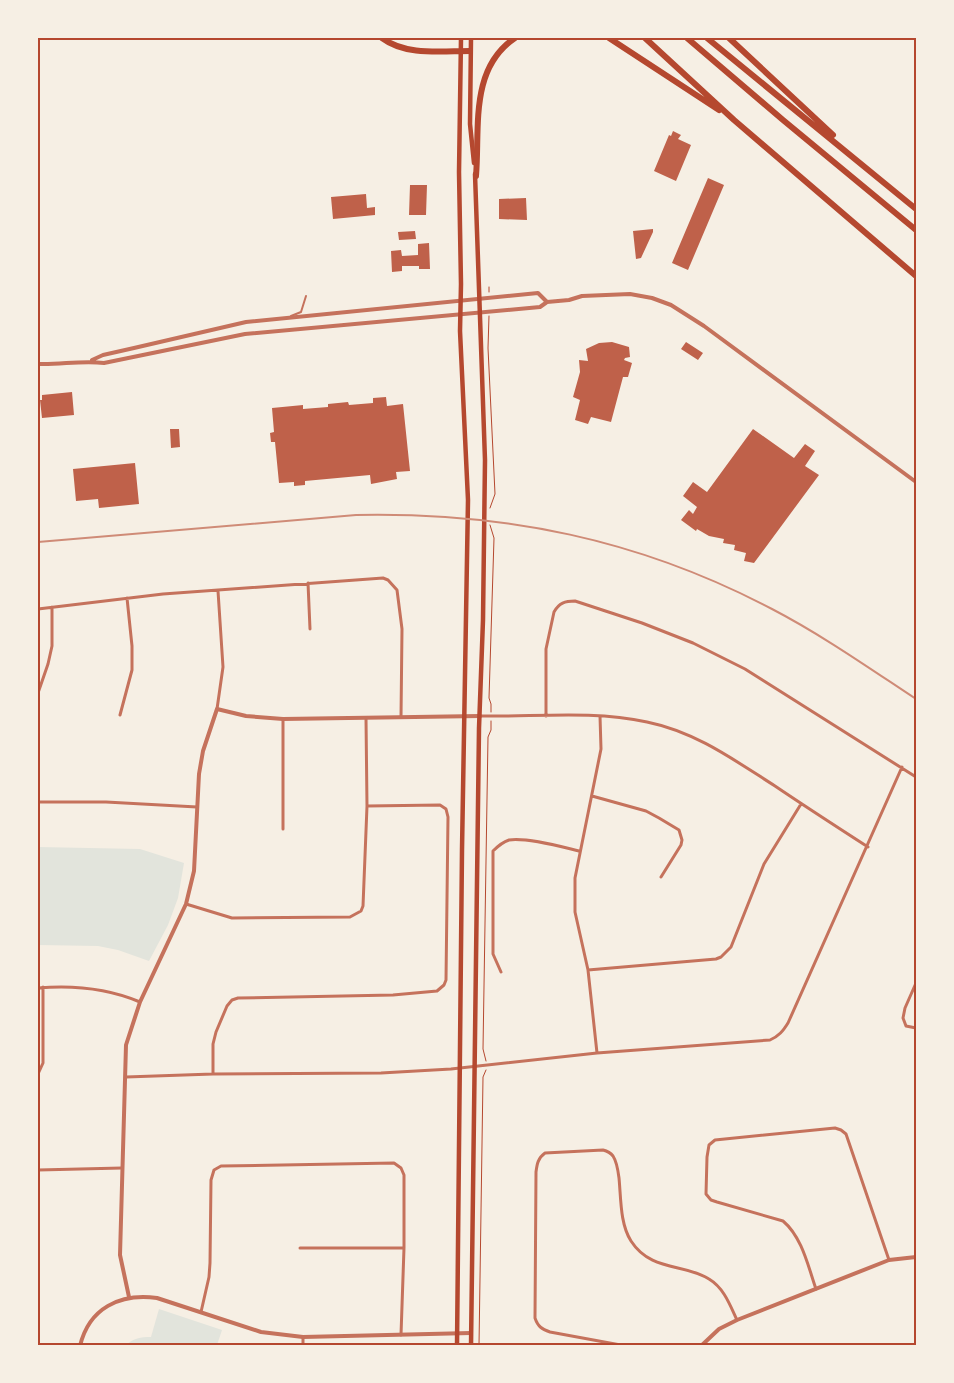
<svg xmlns="http://www.w3.org/2000/svg" width="954" height="1383" viewBox="0 0 954 1383" font-family="'DM Sans',sans-serif">
  <style>
    .green { fill: #e2e4dc }
    .building { fill: #bf614a }
    .lines { fill: none; stroke-linecap: round; stroke-linejoin: round }
    .path { stroke: #b5482f; stroke-width: 1 }
    .service { stroke: #c5725c; stroke-width: 2 }
    .minor { stroke: #c5725c; stroke-width: 3 }
    .tertiary { stroke: #c5725c; stroke-width: 4 }
    .secondary { stroke: #b5482f; stroke-width: 4.5 }
    .motorway { stroke: #b5482f; stroke-width: 6 }
    .rail { stroke: #cf8b77; stroke-width: 2 }
    .neatline { fill: none; stroke: #b5482f; stroke-width: 2 }
  </style>
  <rect width="100%" height="100%" fill="#f6efe4"/>
  <!-- green -->
  <path class="green" d="M38,847l102,2 44,14 -6,35 -10,27 -19,36 -31,-11 -20,-4 -60,-1z
    M159,1309l63,21 -5,15h-91c8,-7 14,-8 25,-8z"/>
  <!-- building -->
  <path class="building" d="M673,131l8,4 -3,4 13,6 -15,36 -22,-10 15,-36 2,1z
    M708,178l16,7 -36,85 -16,-7z
    M410,185h17l-1,30h-17z
    M366,194l1,14 8,-1v8l-42,4 -2,-22z
    M526,198l1,22 -28,-1v-20z
    M653,229v3l-12,26 -5,1 -3,-28z
    M415,231l1,8 -17,1 -1,-8z
    M429,243l1,26h-11v-3h-17v5l-10,1 -1,-21 10,-1 1,6 16,-1v-11z
    M612,342l17,5 1,10 -5,1 -1,2 8,3 -4,14h-5l-12,45 -20,-5 -3,7 -13,-4 5,-20 -7,-3 7,-25 -1,-12 9,1 -2,-12 13,-6z
    M686,342l17,11 -5,7 -17,-11z
    M72,392l2,23 -32,3 -2,-18h2v-5z
    M386,397l1,9 16,-2 7,67 -14,1 1,7 -26,5 -1,-9 -65,6v4l-11,1v-4l-15,1 -4,-41h-4l-1,-9 4,-1 -2,-24 31,-3v4l25,-2v-3l20,-2 1,3 24,-2v-5z
    M170,429h9l1,18 -9,1z
    M753,429l41,29 11,-14 10,7 -10,15 14,9 -65,88 -10,-2 2,-8 -12,-3 1,-5 -12,-2 1,-4 -15,-3 -12,-7 -1,2 -15,-11 8,-10 4,4 4,-7 -14,-11 10,-14 14,10z
    M135,463l4,41 -40,4 -1,-9 -22,2 -3,-32z"/>
  <g class="lines">
    <!-- path -->
    <path class="path" d="M489,287v5
      M489,316l-1,32 7,146 -5,14
      M490,525l4,13 -5,160 2,6v8
      M486,1061l-3,-12 5,-312 3,-7v-9
      M479,1346l4,-269 3,-7"/>
    <!-- service -->
    <path class="service" d="M291,316l10,-4 5,-16"/>
    <!-- minor -->
    <path class="minor" d="M308,583l2,46
      M38,609l125,-15 220,-16 5,2 9,10 5,39 -1,88
      M38,693l10,-29 4,-18v-39
      M217,709l6,-42 -5,-76
      M120,715l12,-45v-24l-5,-48
      M480,716c55,1 112,-6 167,6 49,10 87,38 128,64 31,21 62,41 93,61
      M546,716v-67l8,-37c5,-9 11,-11 21,-11l67,22 51,20 52,26 171,108
      M283,719v110
      M592,796l54,15 13,7 20,12 3,10 -1,5 -20,32
      M38,802h68l91,5
      M186,904l46,14 118,-1 11,-6 2,-5 4,-100 -1,-88
      M588,970l128,-11 5,-2 10,-10 33,-83 37,-60
      M501,972l-8,-18v-103c5,-5 10,-9 16,-11 17,-3 53,7 70,11
      M916,983l-11,25 -2,10 3,8 10,2
      M38,988c35,-3 69,0 102,14
      M597,1053l-9,-83 -13,-58v-34l26,-129 -1,-33
      M38,1074l5,-11v-76
      M213,1074v-30l3,-12 11,-26 5,-6 6,-2 155,-3 44,-4 7,-6 2,-5 2,-163 -2,-8 -6,-4 -73,1
      M126,1077l87,-3 168,-1 70,-4 146,-16 173,-13c9,-4 13,-9 18,-17l114,-256
      M38,1170l84,-2
      M300,1248h104
      M816,1289c-8,-23 -14,-52 -33,-68l-66,-19 -6,-2 -5,-6 1,-37 2,-12 6,-5 120,-12 6,2 5,4 43,126
      M201,1312l8,-35 1,-14 1,-83 3,-10 7,-4 173,-3 7,5 3,7v73l-3,87
      M303,1346v-9
      M626,1346l-76,-14c-8,-3 -12,-5 -15,-14l1,-146c1,-8 2,-14 9,-19l58,-3c4,1 7,2 10,6 4,6 5,14 6,22 2,20 1,46 12,63 20,31 53,22 78,38 15,9 21,26 28,41"/>
    <!-- tertiary -->
    <path class="tertiary" d="M92,360l11,-5 31,-7 112,-26 292,-29 9,9
      M38,364c22,1 44,-4 66,-1l141,-29 295,-27 7,-5 22,-2 13,-4 48,-2 22,4 19,7 33,21 212,156
      M129,1297l-9,-42 6,-210 14,-43 46,-98 8,-33 5,-97 4,-23 14,-42 29,7 37,3 197,-3
      M80,1346c9,-38 40,-53 77,-48l104,34 42,5 168,-4
      M701,1346l18,-17 18,-9 152,-60 27,-3"/>
    <!-- secondary -->
    <path class="secondary" d="M471,38l-1,86 4,39
      M457,1346l5,-496 6,-350 -8,-169 1,-47 -2,-112 2,-134
      M471,1346l8,-618 4,-108 2,-160 -10,-286"/>
    <!-- motorway -->
    <path class="motorway" d="M382,38c24,18 59,13 88,13
      M609,38l110,72
      M645,38l89,82 182,156
      M687,38l96,82 133,110
      M707,38l209,171
      M729,38l104,97
      M476,176c4,-48 -7,-107 39,-138"/>
    <!-- rail -->
    <path class="rail" d="M38,542l318,-27c149,-3 283,24 416,94 50,26 97,59 144,90"/>
  </g>
  <!-- border -->
  <rect width="954" height="1383" fill="none" stroke="#f6efe4" stroke-width="78"/>
  <rect x="39" y="39" width="876" height="1305" class="neatline"/>
</svg>
